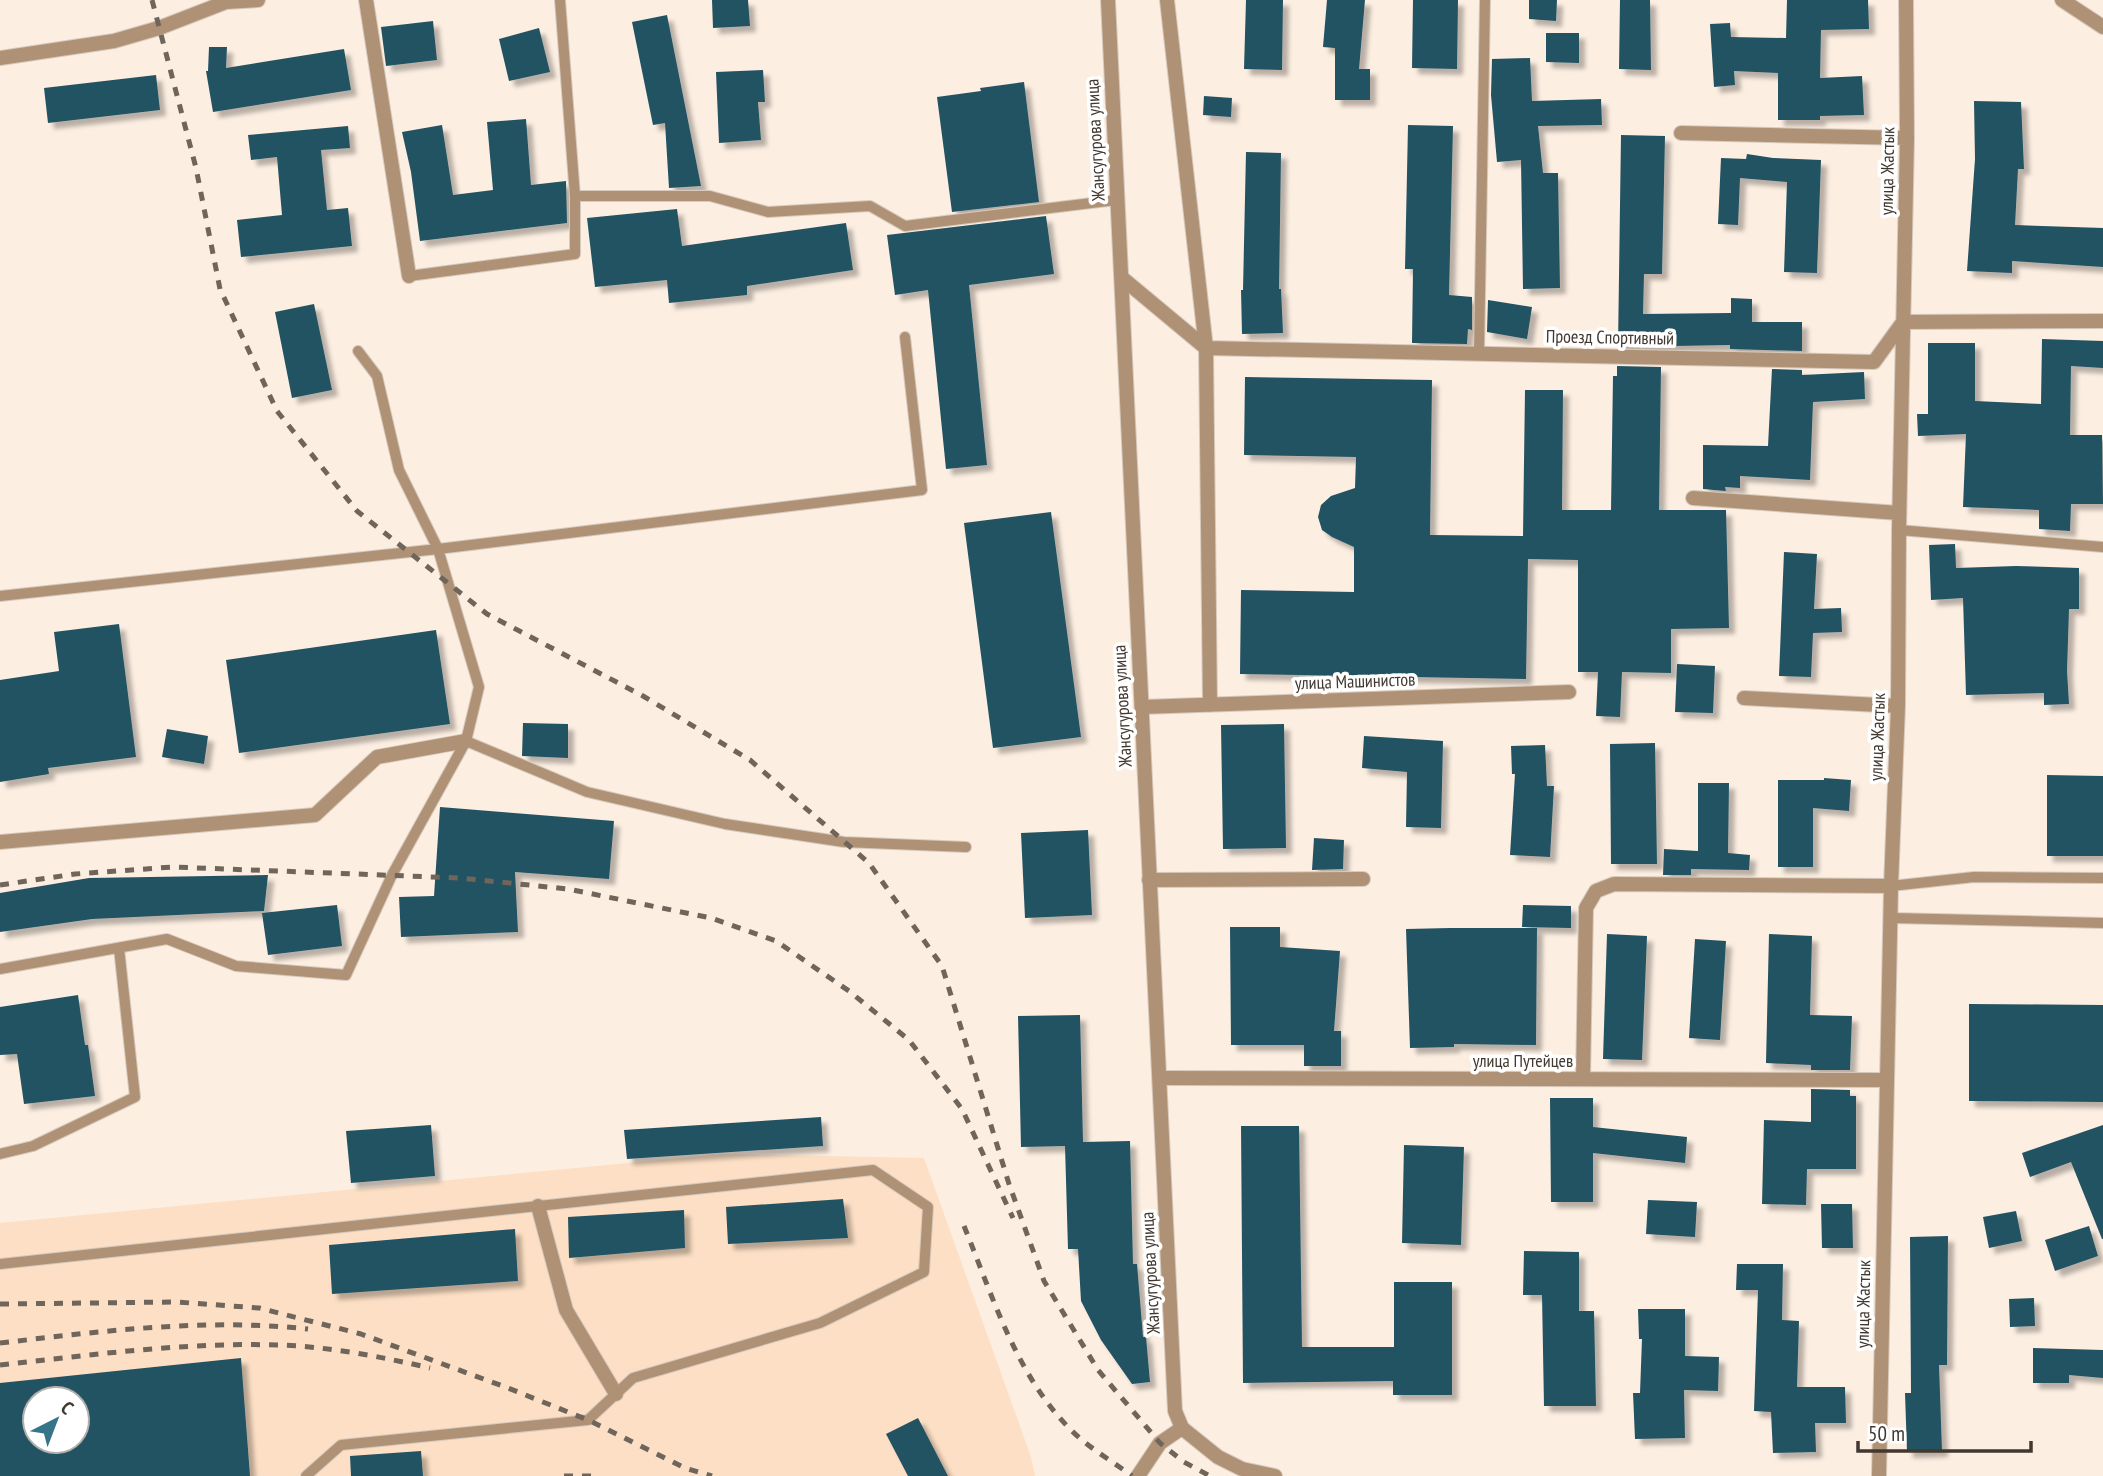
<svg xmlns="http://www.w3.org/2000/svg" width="2103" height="1476" viewBox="0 0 2103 1476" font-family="'PT Sans Narrow',sans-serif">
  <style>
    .built { fill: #fcdfc4; fill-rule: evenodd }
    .building { fill: #245262; fill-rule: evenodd; filter: url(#shadow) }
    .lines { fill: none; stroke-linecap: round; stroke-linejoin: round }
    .service-casing { stroke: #d7cabe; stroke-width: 12 }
    .minor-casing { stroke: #d7cabe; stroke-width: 16 }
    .tertiary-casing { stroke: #d7cabe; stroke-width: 16 }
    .service { stroke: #af9276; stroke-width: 10 }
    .minor { stroke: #af9276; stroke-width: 14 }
    .tertiary { stroke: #af9276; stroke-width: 14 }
    .rail { stroke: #6f655b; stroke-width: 5; stroke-dasharray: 9 9; stroke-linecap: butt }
    .labels { text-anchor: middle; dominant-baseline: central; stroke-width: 7; stroke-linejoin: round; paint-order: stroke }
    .street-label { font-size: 18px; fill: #413830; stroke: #fff }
  </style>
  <defs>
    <filter id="shadow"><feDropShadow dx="6" dy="6" stdDeviation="2" flood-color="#0004"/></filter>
  </defs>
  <rect width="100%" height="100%" fill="#fceee1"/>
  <!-- built -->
  <path class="built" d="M722,1154l202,4 107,299 4,19h-1035v-253zM35,1399h42v42h-42z"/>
  <!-- building -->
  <path class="building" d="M712,0h36l2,26 -37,2z
    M1246,0h37l-1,70 -38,-1z
    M1327,0h38l-6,69h11v31h-35v-52l-12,-1z
    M1413,0h45l-1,69 -45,-1z
    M1529,0h28l-1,21 -27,-2z
    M1620,0h30l1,70 -32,-1z
    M1787,0h81l1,29 -48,1 -1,48 42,-2 2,39 -44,1v4h-42v-47l-44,-2 1,14 -21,2 -4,-63 20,-1 1,14 55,1z
    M667,15l34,171 -32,2 -4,-65 -12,2 -21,-103z
    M433,21l4,39 -51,6 -5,-39z
    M539,28l11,44 -41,9 -10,-42z
    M1546,33h33v30l-33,-1z
    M209,47h18l-1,21 118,-19 7,41 -138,22 -7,-41h2z
    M1530,58l2,43 69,-2 1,26 -64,1 5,47h15l2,115 -37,1 -2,-129 -24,2 -6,-67 1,-36z
    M763,70l2,32h-7l3,38 -42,3 -3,-71z
    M156,75l4,35 -112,13 -4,-35z
    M1024,82l15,120 -87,10 -15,-115 44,-6 -1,-3z
    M1204,96l28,2 -1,19 -28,-2z
    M1974,101l47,1 3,67h-6l-3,56 88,3v39l-91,-6v12l-45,-2 8,-112z
    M526,119l5,66 35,-4 1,42 -147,18 -9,-69 -9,-40 40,-7 11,70 40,-5 -6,-68z
    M1408,125l45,1 -4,169 23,2v33l-4,-1 -1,15 -55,-1 1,-74h-8z
    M348,126l2,22 -29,2 6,60 21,-2 4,38 -111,11 -4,-37 45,-5 -5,-58 -26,3 -3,-25z
    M1621,135l44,1 -3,138h-18l-1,40 88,-1v-15l21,1v23h50v29l-72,-2v-4l-112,2z
    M1246,152l35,1 -2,136h2l2,44 -41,1 -1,-44h2z
    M1747,154l26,4 48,2 -4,113 -33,-1 3,-90 -47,-4 -2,47 -20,-1 3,-66 25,1z
    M677,209l5,37 164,-23 7,47 -106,16v9l-78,8 -2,-23 -72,7 -8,-69z
    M1046,216l8,58 -85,11 18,180 -41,4 -18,-179 -33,5 -8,-60z
    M1488,300l44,7 -5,32 -40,-7z
    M314,304l18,86 -40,8 -17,-86z
    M2042,339l61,2v27l-32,-2 -1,69h32l1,69h-32l-1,27 -31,-2v-19l-76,-3 3,-73 -48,2 -1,-22h11v-71h47v58l66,3z
    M1617,366l44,1 -2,143h67l3,118 -58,1v44l-49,-1 -2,45 -24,-1 2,-44h-20v-112l-50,-1 -2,120 -286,-5 1,-84 113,2v-45l-22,-10 -10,-7 -4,-13 3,-12 10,-9 24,-8 1,-31 -112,-2 1,-78 187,3 -2,155 93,1 2,-146h38l-1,120h49l2,-134h4z
    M1772,369l30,1v5l62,-3 1,27 -52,3 -3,78 -70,-4v12l-15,-1 1,4 -23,-2v-44l65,1z
    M1051,512l30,225 -88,11 -29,-225z
    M1955,544l1,24 60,-2 63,2v41h-10l-2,62 2,33 -25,1v-12l-78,2 -3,-97 -32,2 -2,-55z
    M1784,552l33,2 -3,55 27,-1 1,24 -29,1 -2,44 -32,-1z
    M119,624l17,133 -88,11 1,6 -49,8v-102l59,-9 -5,-39z
    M436,630l14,94 -211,29 -13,-93z
    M1677,664l38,2 -2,47 -38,-1z
    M523,723l45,1v34l-46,-2z
    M1284,724l2,124 -63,1 -2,-124z
    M167,729l41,7 -4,28 -42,-7z
    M1364,736l79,5 -2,87 -35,-1 1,-55 -45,-4z
    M1655,743l2,121h-46l-1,-120z
    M1545,745l2,41h7l-4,71 -40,-2 5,-81h-3l-1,-28z
    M2047,775l56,1v80h-56z
    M1824,778l27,2 -2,31 -36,-3v59h-35v-87h46z
    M1698,783h31l-1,70 22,2 -1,15 -58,-1v6h-28l1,-26 34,2z
    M440,807l174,14 -5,58 -94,-7 3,60 -117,5 -2,-40 35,-1z
    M1088,830l4,85 -67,3 -4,-85z
    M1314,838l30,2 -1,29 -31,1z
    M268,875l-4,36 -172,8 -92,13v-39l89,-15z
    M337,905l5,41 -74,9 -6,-42z
    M1523,905l48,1v22l-49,-1z
    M1230,927h50v20l60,4 -6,80h7v35h-37v-21h-73z
    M1450,928h87l-1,117 -82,-1v3l-44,1 -4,-119z
    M1607,934l40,2 -5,124 -39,-1z
    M1769,934l43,2 -2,79 42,1 -2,54h-39v-5l-45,-2z
    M1695,939l31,2 -6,99 -31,-2z
    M78,995l7,50h3l7,51 -71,8 -7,-50 -17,1v-48z
    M1969,1004l134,1v97l-134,-1z
    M1080,1015l3,127 47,-1 3,123h4l6,73h3l4,45 -18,2 -31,-44 -20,-39 -3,-52h-10l-3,-103 -44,1 -3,-131z
    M1811,1089l39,1v6h6v73h-49l-1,36 -44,-1 2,-84 47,2z
    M1550,1098h43v29l94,10 -2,26 -92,-10v49h-42z
    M821,1117l2,29 -196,13 -3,-29z
    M431,1125l4,51 -84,7 -5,-52z
    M2103,1125v114h-1l-31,-77 -41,15 -8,-24z
    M1241,1126h58l3,221h92v-65h58v113h-59v-14l-150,2z
    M1404,1145l60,2 -3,98 -59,-2z
    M843,1199l5,39 -120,6 -2,-37z
    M1648,1200l49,2 -2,35 -49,-3z
    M1821,1204h31l1,44h-31z
    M684,1210l1,38 -116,10 -1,-41z
    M2016,1211l6,30 -33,7 -6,-31z
    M2089,1226l9,30 -43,15 -10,-31z
    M515,1229l3,52 -186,13 -3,-49z
    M1948,1236l-1,129h-8l3,86 -35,1 -2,-59h6l-1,-156z
    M1524,1251l55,1v59h15l2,95h-52l-2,-111h-19z
    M1737,1264h46l-1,56 17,1 -2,66h48l1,36h-31l1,29 -43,1 -2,-41 -17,-1 4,-121h-22z
    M2034,1298l1,28 -25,1 -1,-28z
    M1638,1309h47v47l34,1 -1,34 -34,-1 1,48 -50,1 -2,-46h7l2,-54h-3z
    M2033,1348l70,2v28l-34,-3v8h-36z
    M241,1358l9,118h-250v-93zM35,1399h42v42h-42z
    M918,1418l30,58h-40l-22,-42z
    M421,1451l2,25h-72l-1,-20z"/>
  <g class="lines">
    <defs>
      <path id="service" d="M575,196h135l58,16 102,-6 35,20 211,-26
        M409,276l166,-22v-58l-15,-196
        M1479,354l6,-354
        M1899,530l204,17
        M0,596l438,-47 484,-59 -17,-153
        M466,741l121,51 138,32 119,18 122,5
        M1891,886l83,-9 129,1
        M1891,918l212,5
        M0,969l167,-30 69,27 110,9 46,-100 74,-134 13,-54 -41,-138 -39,-79 -22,-94 -19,-25
        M0,1154l33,-8 102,-49 -16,-149
        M0,1264l873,-94 55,37 -4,65 -104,51 -187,55 -45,42 -247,25 -35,31"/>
      <path id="minor" d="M366,0l43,276
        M1167,0l39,348 4,357
        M2062,0l41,27
        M0,58l114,-17 45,-13 67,-26 32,-2
        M1681,133l226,5
        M1122,278l84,70 668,14 29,-40 200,-1
        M1693,498l206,15
        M1744,698l154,8
        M1142,707l427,-15
        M0,842l315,-27 62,-58 89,-16
        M1149,880l214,-1
        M1160,1078l727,2
        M1583,1079l3,-171 10,-17 18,-7 277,2
        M538,1206l28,104 50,84
        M1138,1476l22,-33 22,-15
        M1879,1476l12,-590 7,-180 1,-176 8,-392 -1,-138"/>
      <path id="tertiary" d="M1108,0l67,1411 7,17 36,29 24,12 33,7"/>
    </defs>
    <!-- service casing -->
    <use href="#service" class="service-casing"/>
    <!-- minor casing -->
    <use href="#minor" class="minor-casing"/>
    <!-- tertiary casing -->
    <use href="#tertiary" class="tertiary-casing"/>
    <!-- service -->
    <use href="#service" class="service"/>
    <!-- minor -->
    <use href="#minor" class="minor"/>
    <!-- tertiary -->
    <use href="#tertiary" class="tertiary"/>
    <!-- rail -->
    <path class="rail" d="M152,0l44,168 24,121 57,122 80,100 130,103 156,82 107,64 119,103 73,103 67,218 35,97 54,89 62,73 24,19 26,14
      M0,885l75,-11 98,-7 287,11 108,11 143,29 65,23 73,50 60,49 53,69 51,109
      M964,1226c29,71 52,149 107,204 18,18 41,31 61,46
      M0,1304l177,-2 82,6 102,26 147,54 80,32 97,48 27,8
      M0,1343c103,-12 205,-25 308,-14
      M0,1365c92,-10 184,-23 277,-20 48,1 106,12 153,23
      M564,1476h32"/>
  </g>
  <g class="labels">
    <!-- street labels -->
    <g class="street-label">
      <text transform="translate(1095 140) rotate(-93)">Жансугурова улица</text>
      <text transform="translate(1887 171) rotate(-89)">улица Жастык</text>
      <text transform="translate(1610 337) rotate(1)">Проезд Спортивный</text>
      <text transform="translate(1355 681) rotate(-2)">улица Машинистов</text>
      <text transform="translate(1122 706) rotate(-93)">Жансугурова улица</text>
      <text transform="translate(1877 737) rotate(-88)">улица Жастык</text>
      <text x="1523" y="1060">улица Путейцев</text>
      <text transform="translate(1150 1273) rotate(-93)">Жансугурова улица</text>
      <text transform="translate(1863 1304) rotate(-89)">улица Жастык</text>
    </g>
  </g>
  <!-- north arrow -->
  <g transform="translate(56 1420) rotate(42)"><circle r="33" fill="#ffffff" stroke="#b3afac" stroke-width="2"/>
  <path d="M0-5L12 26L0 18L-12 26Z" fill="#357489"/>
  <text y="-10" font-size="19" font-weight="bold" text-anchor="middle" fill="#413830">С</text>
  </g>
  <!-- scale -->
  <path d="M1858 1441v10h173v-10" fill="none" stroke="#413830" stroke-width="3.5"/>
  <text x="1868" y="1441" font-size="21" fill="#413830" stroke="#ffffff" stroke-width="5" paint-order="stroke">50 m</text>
</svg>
